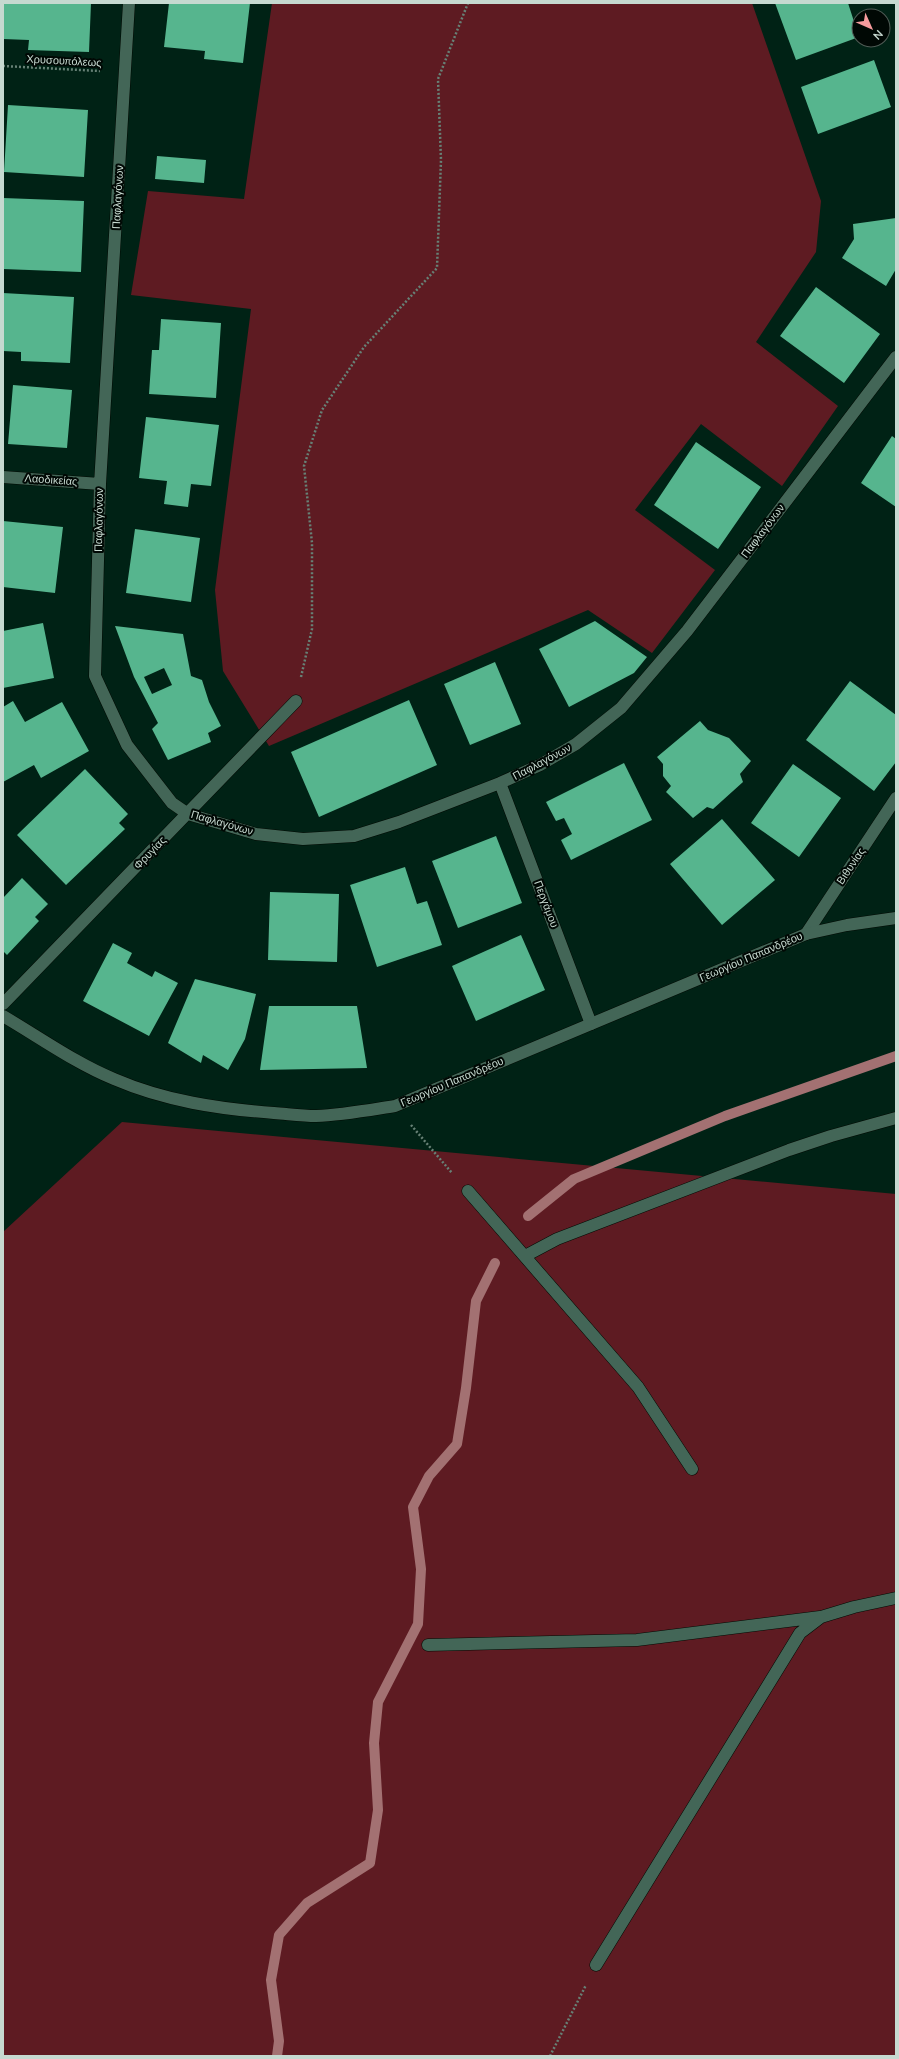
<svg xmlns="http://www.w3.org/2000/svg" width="899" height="2059" viewBox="0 0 899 2059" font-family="'Nunito Sans',sans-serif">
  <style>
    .green { fill: #5e1b22 }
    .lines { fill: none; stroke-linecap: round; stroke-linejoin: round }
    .stream { stroke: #a37172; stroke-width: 10 }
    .building { fill: #56b58e; fill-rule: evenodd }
    .street-casing { stroke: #000a03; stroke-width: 13 }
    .secondary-casing { stroke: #000a03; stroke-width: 13 }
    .path { stroke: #678176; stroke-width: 2.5; stroke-dasharray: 2 2; stroke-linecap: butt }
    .street { stroke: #436657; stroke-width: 12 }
    .secondary { stroke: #436657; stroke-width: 12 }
    .labels { text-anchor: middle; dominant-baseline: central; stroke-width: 4; stroke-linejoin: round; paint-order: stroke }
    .street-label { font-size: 11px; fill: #c6d9d0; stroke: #000804 }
  </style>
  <rect width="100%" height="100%" fill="#002215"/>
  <!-- green -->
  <path class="green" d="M272,3h480l69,198 -5,51 -60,90 82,64 -56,80 -81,-62 -66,86 80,60 -63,83 -64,-43 -319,136 -46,-75 -8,-81 36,-281 -120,-14 17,-104 96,8z
    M122,1122l774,72v862h-893v-824z"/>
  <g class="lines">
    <!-- stream -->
    <path class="stream" d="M528,1216l46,-37 151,-63 171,-60
      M277,2056l2,-15 -8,-61 8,-45 28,-32 63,-40 8,-53 -4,-67 4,-41 40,-78 3,-55 -8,-62 16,-31 28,-32 9,-56 10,-87 19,-38"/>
  </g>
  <!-- building -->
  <path class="building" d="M4,3h87l-2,49 -61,-2 1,-10 -26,-1z
    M169,3h81l-7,60 -39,-4 1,-8 -41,-4z
    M775,3h73l11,34 -63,23z
    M874,60l17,47 -73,27 -17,-47z
    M8,105l80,5 -4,67 -80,-5z
    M157,156l49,4 -2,23 -49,-4z
    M3,198l81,3 -3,71 -78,-3z
    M896,218v51l-10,17 -44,-28 12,-19 -1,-15z
    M816,287l64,47 -36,49 -64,-47z
    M3,293l71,4 -4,66 -49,-2v-9l-18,-1z
    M161,319l60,4 -5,75 -67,-4 3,-44h7z
    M13,385l59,5 -5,58 -59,-4z
    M146,417l73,8 -8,61 -20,-2 -3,23 -24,-3 3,-23 -28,-3z
    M892,436l4,3v68l-35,-24z
    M696,442l65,45 -43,62 -64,-44z
    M3,521l60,6 -8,66 -52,-6z
    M135,529l65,9 -9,64 -65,-9z
    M595,621l52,36 -13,16 -65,34 -30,-58z
    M43,623l11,55 -51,10v-57z
    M115,626l68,8 8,42 11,4 7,22 12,24 -13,7 3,9 -43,18 -16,-31 6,-6 -24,-46zM164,668l8,17 -20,9 -8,-17z
    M495,662l26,62 -51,21 -26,-61z
    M850,681l46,34v47l-22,29 -68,-51z
    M409,700l28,65 -118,52 -28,-65z
    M13,701l12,21 37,-20 27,49 -48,27 -7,-13 -31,17v-75z
    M700,721l8,9 21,8 22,23 -11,13 3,8 -30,27 -6,-2 -14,11 -27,-26 5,-6 -8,-10v-12l-6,-7z
    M624,763l28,57 -81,40 -10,-20 11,-6 -8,-16 -8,3 -10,-19z
    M793,764l48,34 -42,59 -48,-34z
    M85,769l43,45 -9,9 6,6 -59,56 -49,-50z
    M722,819l53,61 -53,45 -52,-61z
    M496,836l26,67 -64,25 -26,-67z
    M405,867l12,37 10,-3 15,44 -65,22 -27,-82z
    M22,878l26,26 -13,13 4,4 -32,34 -4,-4v-53z
    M270,892l69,2 -2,68 -69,-2z
    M521,935l24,55 -69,31 -24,-55z
    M113,943l19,10 -5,10 25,14 3,-6 23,12 -29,53 -66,-35z
    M195,979l61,15 -11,45 -17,31 -25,-15 -2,8 -33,-20z
    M269,1006h88l10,62 -107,2z"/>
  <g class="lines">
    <defs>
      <path id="street" d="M129,3l-29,481 -5,192 32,69 45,58 16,11 68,20 47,5 51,-3 45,-14 101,-39 40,-18 36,-21 45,-36 66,-77 209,-274
        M3,477l97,7
        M500,783l91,241
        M806,934l90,-136
        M3,1004l293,-303
        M468,1191l170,196 54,82
        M525,1256l32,-17 232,-89 42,-14 65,-18
        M428,1645l209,-5 183,-23
        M596,1965l204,-332 21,-16 33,-10 42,-9"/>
      <path id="secondary" d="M3,1016c36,21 72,47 111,63 51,22 105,30 160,34 14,1 28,3 42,3 26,-1 53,-6 79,-10l411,-172 41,-9 49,-7"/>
    </defs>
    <!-- street casing -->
    <use href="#street" class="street-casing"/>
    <!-- secondary casing -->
    <use href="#secondary" class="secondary-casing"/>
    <!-- path -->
    <path class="path" d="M3,66l97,5
      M301,677l11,-48v-86l-8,-77 18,-56 42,-63 73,-79 4,-108 -3,-81 30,-76
      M411,1125l41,48
      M550,2056l36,-71"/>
    <!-- street -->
    <use href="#street" class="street"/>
    <!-- secondary -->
    <use href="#secondary" class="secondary"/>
  </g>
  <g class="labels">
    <!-- street labels -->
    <g class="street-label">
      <text transform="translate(64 61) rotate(3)">Χρυσουπόλεως</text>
      <text transform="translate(118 197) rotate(-87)">Παφλαγόνων</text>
      <text transform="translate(51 480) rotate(4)">Λαοδικείας</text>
      <text transform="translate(99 520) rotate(-89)">Παφλαγόνων</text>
      <text transform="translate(763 531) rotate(-53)">Παφλαγόνων</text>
      <text transform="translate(542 762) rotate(-28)">Παφλαγόνων</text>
      <text transform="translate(222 823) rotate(16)">Παφλαγόνων</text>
      <text transform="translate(150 853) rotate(-46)">Φρυγίας</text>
      <text transform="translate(851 866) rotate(-56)">Βιθυνίας</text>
      <text transform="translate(546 904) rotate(69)">Περγάμου</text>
      <text transform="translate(751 957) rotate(-23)">Γεωργίου Παπανδρέου</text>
      <text transform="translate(452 1082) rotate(-23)">Γεωργίου Παπανδρέου</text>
    </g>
  </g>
  <!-- border -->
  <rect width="899" height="2059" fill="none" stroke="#c6d9d0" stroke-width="8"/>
  <!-- north arrow -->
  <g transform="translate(871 28) rotate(135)"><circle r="19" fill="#000804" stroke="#4f5c56"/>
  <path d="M0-3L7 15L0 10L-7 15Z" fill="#f59b9d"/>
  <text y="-6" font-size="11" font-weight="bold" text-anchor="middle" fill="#c6d9d0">N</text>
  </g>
</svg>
